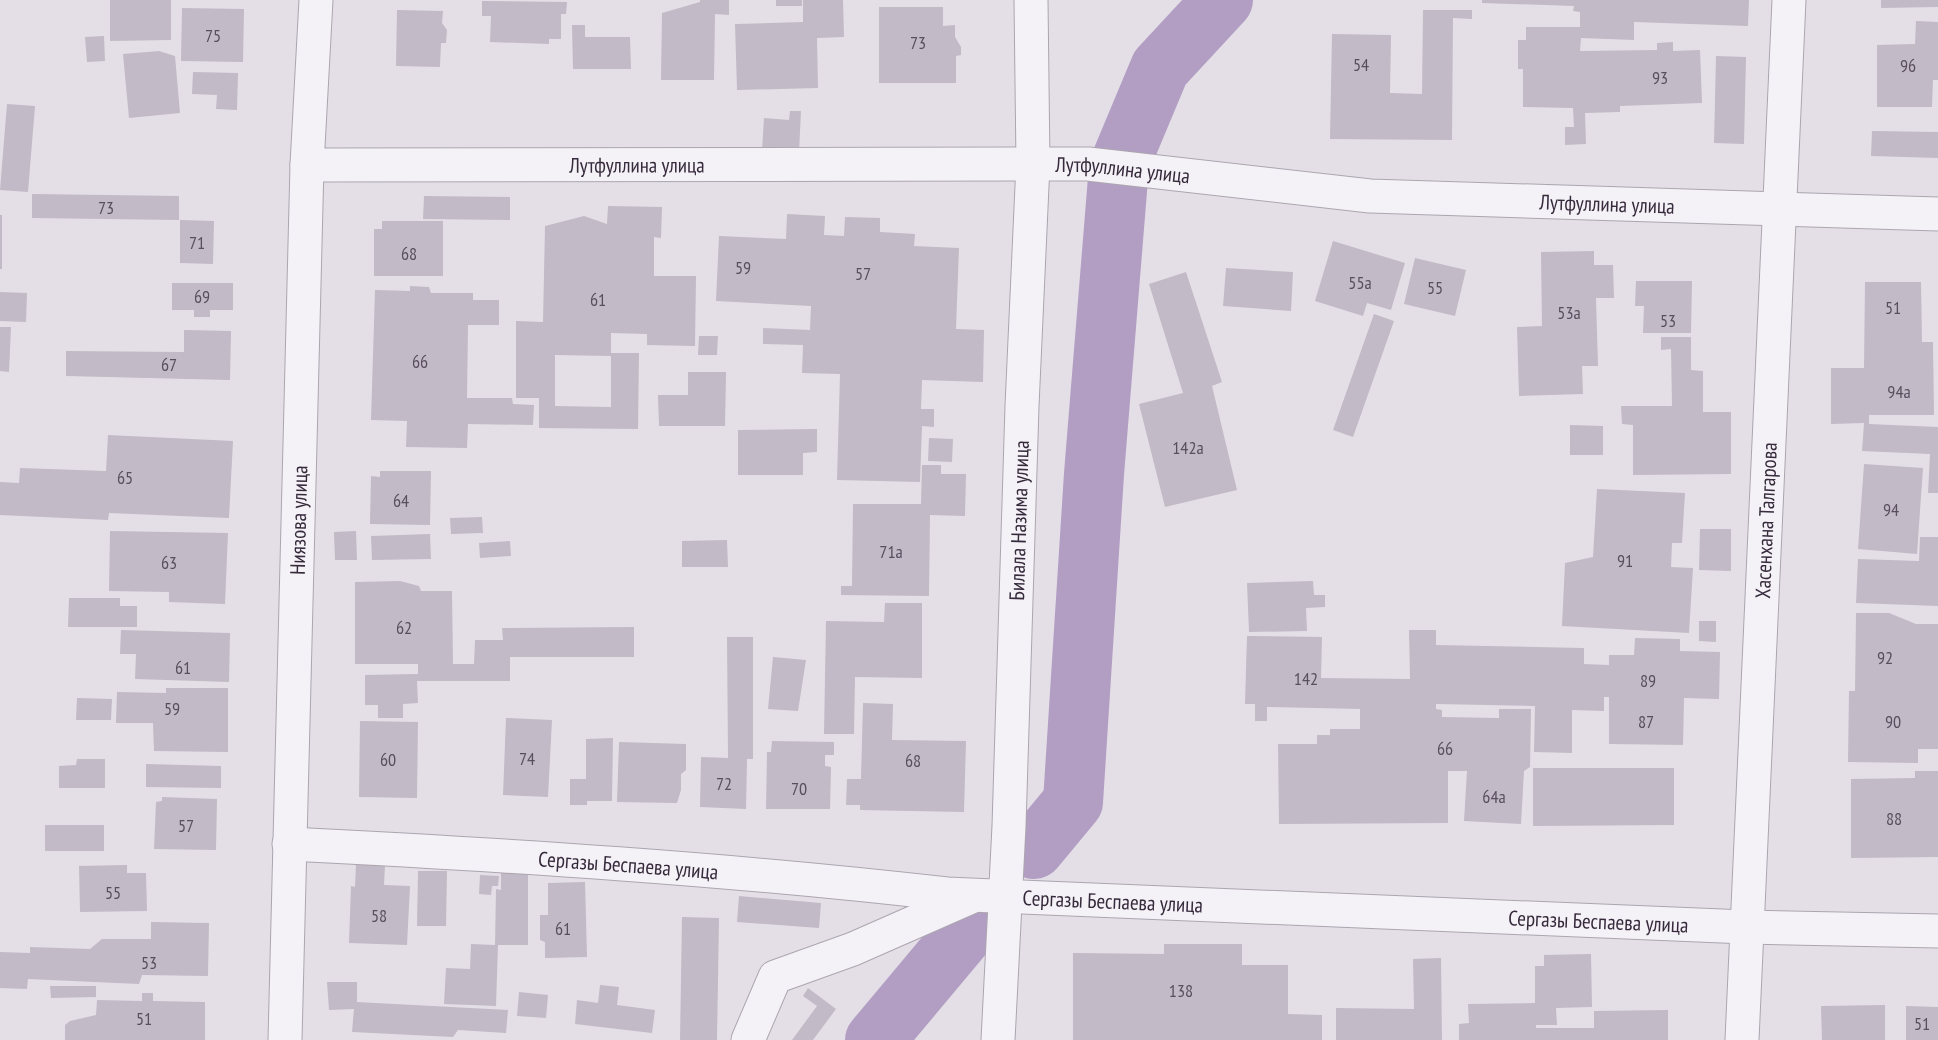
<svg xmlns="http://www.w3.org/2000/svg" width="1938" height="1040" viewBox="0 0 1938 1040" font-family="'PT Sans Narrow',sans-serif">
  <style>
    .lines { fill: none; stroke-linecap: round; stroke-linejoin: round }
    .river { stroke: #b29ec3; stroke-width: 60 }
    .building { fill: #c2bac6; fill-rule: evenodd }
    .minor-casing { stroke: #aca5b0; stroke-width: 35 }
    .tertiary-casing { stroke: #aca5b0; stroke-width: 35 }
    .minor { stroke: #f4f2f6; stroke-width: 33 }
    .tertiary { stroke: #f4f2f6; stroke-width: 33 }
    .labels { text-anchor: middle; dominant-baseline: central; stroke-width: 4.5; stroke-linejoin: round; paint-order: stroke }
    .number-label { font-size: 18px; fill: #594e5e }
    .street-label { font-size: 21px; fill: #362a3c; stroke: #f2eef5 }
  </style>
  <rect width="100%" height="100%" fill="#e4dfe7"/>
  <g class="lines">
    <!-- river -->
    <path class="river" d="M1034,849l39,-47 21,-328 25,-308 41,-98 63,-68
      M875,1040l103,-123"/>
  </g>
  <!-- building -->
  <path class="building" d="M110,0h61v40l-61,1z
    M700,0h29v15l-14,-1 -1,66h-53l1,-67 38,-11z
    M776,0h26v6h-26z
    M803,0h40l1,37 -27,1 1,50 -81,2 -2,-66 68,-2z
    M1482,0h267l-1,26 -114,-4v18l-53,-2 -1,13 77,-1v-7l16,-1v9l27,-1 2,53 -82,3v6l-35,1 1,31 -21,1v-18h9l-1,-19 -50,-1v-38h-5v-29h8v-13h54v-15l-7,-1 1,-5 -92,-3z
    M1881,0h57v7l-57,1z
    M482,1l85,1 -1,12h-5v25h-12v5l-59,-2 1,-26h-9z
    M879,7h64v19l12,-1v12l6,10v8l-5,1v27h-77z
    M182,8l62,1 -1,53 -62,-1z
    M397,10l46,1 -1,12 5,7 -1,13h-5l-1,24 -44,-1z
    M1423,10h49v9l-19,-1 -1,122 -122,-1 2,-105 59,1 -1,58 32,1z
    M1916,21l22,1v58h-5l-1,27h-55v-62l38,-1z
    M572,25h13v12h45l1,32h-58z
    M104,36l1,25 -18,1 -2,-25z
    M159,51l16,5 5,57 -51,5 -6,-64z
    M1716,56l30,1 -2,87 -30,-1z
    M193,72l45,1 -1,37 -21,-1 1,-14 -25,-1z
    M7,104l28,2 -7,86 -28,-2z
    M790,111h11l-2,41 -37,-2 2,-32 25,2z
    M1872,131l66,1v26l-67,-2z
    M32,194l147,2v24l-147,-2z
    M424,196l86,1v23l-87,-1z
    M608,206l54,1 -1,31 -7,-1v39h42l-1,70 -48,-1v-11l-36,-1v20h28l-1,76 -99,-1v-30h-23v-77l27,1 2,-96 39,-10 23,8zM555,355l56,1v51l-56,-1z
    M787,214l38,2 -1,19 20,1 1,-19 35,1v14l35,2 -1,12 45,2 -3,81 28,1 -1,52 -61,-2 -1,29h13v18l-12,-1 -2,56 -83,-2 3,-106 -38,-1 1,-28 -40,-1v-16l47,2 1,-24 -95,-5 3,-65 67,3z
    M0,215h2v54h-2z
    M180,220l34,1 -1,43 -33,-1z
    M382,221h61v55h-69v-47h8z
    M1333,241l72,22 -14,47 -24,-7 -4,13 -48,-15z
    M1594,251v14h19l1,33h-18l2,68h-16l1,28 -64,2 -2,-69 25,-1 -1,-74z
    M1415,258l51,12 -11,46 -51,-12z
    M1226,268l67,4 -2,39 -68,-5z
    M1186,272l36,110 -10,4 25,104 -72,17 -26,-103 44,-11 -34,-109z
    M1636,281h56l-1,52h-48l1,-27h-9z
    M1865,282h56l1,60h11l1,73h-65v9l69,3v66h-10l2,-39 -68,-3 2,-28 -33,1v-56h33z
    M172,283h61v27h-23v7h-16v-7h-22z
    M410,286l19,1 2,6h42v7h26v25h-31l-1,73h45l1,6 21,1 -1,20 -65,-1 -1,24 -61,-1 1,-26 -36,-1 4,-130 35,1z
    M0,292l27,1 -1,29 -26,-1z
    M1374,314l20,7 -41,116 -20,-7z
    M0,327h11l-2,45 -9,-1z
    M184,330l47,1 -1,49 -164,-4v-25l118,1z
    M699,336h19l-1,19h-19z
    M1661,337h30v33l12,1v41h28v62l-98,1v-50l-11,-1 -1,-18h51l-1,-57 -10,1z
    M688,372h38l-1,54h-66l-1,-31h30z
    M1570,425l33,1v29h-33z
    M817,429v23l-14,1v22h-65v-45z
    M108,435l125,6 -4,77 -120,-5 -1,7 -108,-5v-33l19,1 1,-15 86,3z
    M929,438l24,1 -1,23 -24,-1z
    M1864,464l59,4 -6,86 -59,-5z
    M922,465h19v9h25l-1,42 -35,-1 -1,81 -88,-1v-9h11l1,-82h68z
    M380,471h51l-1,54 -60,-1 1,-48 9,1z
    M1597,489l88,4 -3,50h-10l-1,24 22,1 -4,65 -127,-7 3,-63 28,-6z
    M482,517l1,16 -32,1 -1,-16z
    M1700,529h31v42l-32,-1z
    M110,531l118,2 -3,71 -56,-2v-10l-60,-1z
    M356,531l1,29h-22l-1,-28z
    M430,534l1,25 -59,1 -1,-24z
    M1920,537h18v69l-82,-3 2,-44 61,2z
    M727,540l1,27h-46v-26z
    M510,541l1,15 -31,2 -1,-15z
    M400,581l19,5 2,5h31l1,73h21l1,-24h28l-1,-12 132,-1v30h-124v24h-93l1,22 -15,1v14h-25v-13h-13v-30l53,-1v-10h-63v-82z
    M1313,581l1,14h11v12l-19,1 1,23 -58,1 -2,-49z
    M69,598h51v8h17v21h-69z
    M885,603h37v75l-67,-1 -1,57h-30l2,-113 58,1z
    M1856,613h33l27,11h22v125h-20v14l-70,-1 1,-71h6z
    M1699,621h17v21l-17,-1z
    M121,630l109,3 -1,49 -94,-3 1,-25h-16z
    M1409,630h27v15l148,3v16l25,1v-10h25l1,-17 45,1v12l40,1 -1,47 -35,-1 -1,47 -74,-1v-47h-5v14l-32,-1v43l-38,-1 1,-46 -99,-2v5l6,1v7l57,1v-9h32l-1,58 -6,4 -3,53 -57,-3 3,-50h-19v52l-169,1 -1,-80h39v-9h13v-6h30v-20l-93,-2v14h-12v-17h-10l2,-68 75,1 -1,41 89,1z
    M727,637h26v122h-6l-1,50 -46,-2 1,-50 27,1z
    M773,657l33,3 -8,51 -30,-2z
    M166,688h62v64l-74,-1 -1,-28h-37l1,-31 49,1z
    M77,698l35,1 -1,21h-35z
    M863,703l30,1 -1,36 74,1 -2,71 -104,-2v-5h-14l1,-26h14z
    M506,718l46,2 -4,77 -45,-2z
    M360,721l58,1 -1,76 -58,-1z
    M613,738l-1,63h-25v4h-17v-26h16v-40z
    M772,741l62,1v13h-9v11l6,1 -1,42h-64l1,-57h4z
    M619,742l67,2v26l-5,4v16l-4,13 -60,-1z
    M77,759h28v29h-46v-22l17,-1z
    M146,764l75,2v22l-75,-1z
    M1533,768h141v57l-141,1z
    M1915,771h23v86l-87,1v-79l64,-1z
    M162,797l55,2 -1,51 -62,-1 2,-47 6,-1z
    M45,825h59v26h-59z
    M356,864l29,1 -1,20 26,1 -3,59 -58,-2 2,-57 4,1z
    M127,865v8h19l1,38 -67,1 -1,-46z
    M418,871h29l-1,55h-29z
    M501,872h27v73h-30l-2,61 -52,-2 2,-36 24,1 1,-25 24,1 1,-56 5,1z
    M480,875l19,1 -1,10h-6l-1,9 -12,-1z
    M585,882l2,75 -42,1v-16l-5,-2v-25h8v-32z
    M739,896l82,7 -2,25 -82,-6z
    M682,917l37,1 -2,122h-37z
    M151,922l58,1 -1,53 -66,-1 -3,9 -111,-5 -1,10 -27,-1v-36l30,1v-6l60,2 12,-10h49z
    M1164,944h78v21h46v49l34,1v25h-249v-87l91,1z
    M1591,954l1,53 -36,1 1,17h-21v3h58v-17l74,-1v30h-209v-16l10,-1 -1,-19 67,-1v-37h9v-11z
    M1441,958l1,82h-106v-32l78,1 -1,-50z
    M327,982h30v20l151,8 -2,23 -48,-3 -5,7 -101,-5 2,-23 -25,1z
    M600,985l19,2 -2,18 38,5 -3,23 -77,-9 2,-24 21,3z
    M50,986h46v11l-45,1z
    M808,988l28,21 -23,31h-21l25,-34 -14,-10z
    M519,992l29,3 -2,23 -29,-2z
    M142,993h11v8l52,1v38h-140v-15l5,-4 26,-6 1,-15 45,1z
    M1885,1005v35h-63l-1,-34z
    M1906,1006l32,1v33h-32z"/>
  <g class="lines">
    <defs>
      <g id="minor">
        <path id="s1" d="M307,165l781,-1 282,32 568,18"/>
        <path id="s2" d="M289,844c220,11 440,25 658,50l799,33 192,4"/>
        <path id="s3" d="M285,1040l22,-875 9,-165"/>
        <path d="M748,1040l27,-63 78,-28 116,-51"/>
        <path id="s4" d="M1742,1040l47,-1040"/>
      </g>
      <g id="tertiary">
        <path id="s5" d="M998,1040l11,-214 13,-420 11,-242 -2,-164"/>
      </g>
    </defs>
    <!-- minor casing -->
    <use href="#minor" class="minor-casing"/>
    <!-- tertiary casing -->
    <use href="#tertiary" class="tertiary-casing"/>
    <!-- minor -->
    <use href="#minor" class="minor"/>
    <!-- tertiary -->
    <use href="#tertiary" class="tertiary"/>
  </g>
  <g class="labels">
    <!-- number labels -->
    <g class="number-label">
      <text x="213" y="35">75</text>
      <text x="918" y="42">73</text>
      <text x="1361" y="64">54</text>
      <text x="1908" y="65">96</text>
      <text x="1660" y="77">93</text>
      <text x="106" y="207">73</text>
      <text x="197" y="242">71</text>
      <text x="409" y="253">68</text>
      <text x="743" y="267">59</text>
      <text x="863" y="273">57</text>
      <text x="1360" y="282">55а</text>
      <text x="1435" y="287">55</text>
      <text x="202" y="296">69</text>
      <text x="598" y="299">61</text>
      <text x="1893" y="307">51</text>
      <text x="1569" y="312">53а</text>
      <text x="1668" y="320">53</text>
      <text x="420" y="361">66</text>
      <text x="169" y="364">67</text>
      <text x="1899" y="391">94а</text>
      <text x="1188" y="447">142а</text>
      <text x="125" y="477">65</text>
      <text x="401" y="500">64</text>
      <text x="1891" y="509">94</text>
      <text x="891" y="551">71а</text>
      <text x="1625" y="560">91</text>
      <text x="169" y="562">63</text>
      <text x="404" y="627">62</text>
      <text x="1885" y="657">92</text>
      <text x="183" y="667">61</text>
      <text x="1306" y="678">142</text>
      <text x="1648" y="680">89</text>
      <text x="172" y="708">59</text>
      <text x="1646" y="721">87</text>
      <text x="1893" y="721">90</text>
      <text x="1445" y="748">66</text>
      <text x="527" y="758">74</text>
      <text x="388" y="759">60</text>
      <text x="913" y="760">68</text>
      <text x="724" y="783">72</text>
      <text x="799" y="788">70</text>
      <text x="1494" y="796">64а</text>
      <text x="1894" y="818">88</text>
      <text x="186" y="825">57</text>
      <text x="113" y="892">55</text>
      <text x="379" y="915">58</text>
      <text x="563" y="928">61</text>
      <text x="149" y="962">53</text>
      <text x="1181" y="990">138</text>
      <text x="144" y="1018">51</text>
      <text x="1922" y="1023">51</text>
    </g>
    <!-- street labels -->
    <g class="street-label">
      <text stroke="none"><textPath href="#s1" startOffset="330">Лутфуллина улица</textPath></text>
      <text stroke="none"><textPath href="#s1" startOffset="816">Лутфуллина улица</textPath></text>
      <text stroke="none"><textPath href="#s1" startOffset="1302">Лутфуллина улица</textPath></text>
      <text stroke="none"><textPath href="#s3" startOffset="520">Ниязова улица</textPath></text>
      <text stroke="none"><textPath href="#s5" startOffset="520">Билала Назима улица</textPath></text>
      <text stroke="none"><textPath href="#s4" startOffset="520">Хасенхана Талгарова</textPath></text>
      <text stroke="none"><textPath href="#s2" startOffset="340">Сергазы Беспаева улица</textPath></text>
      <text stroke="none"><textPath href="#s2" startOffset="826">Сергазы Беспаева улица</textPath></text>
      <text stroke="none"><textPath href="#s2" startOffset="1312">Сергазы Беспаева улица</textPath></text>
    </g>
  </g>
</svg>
